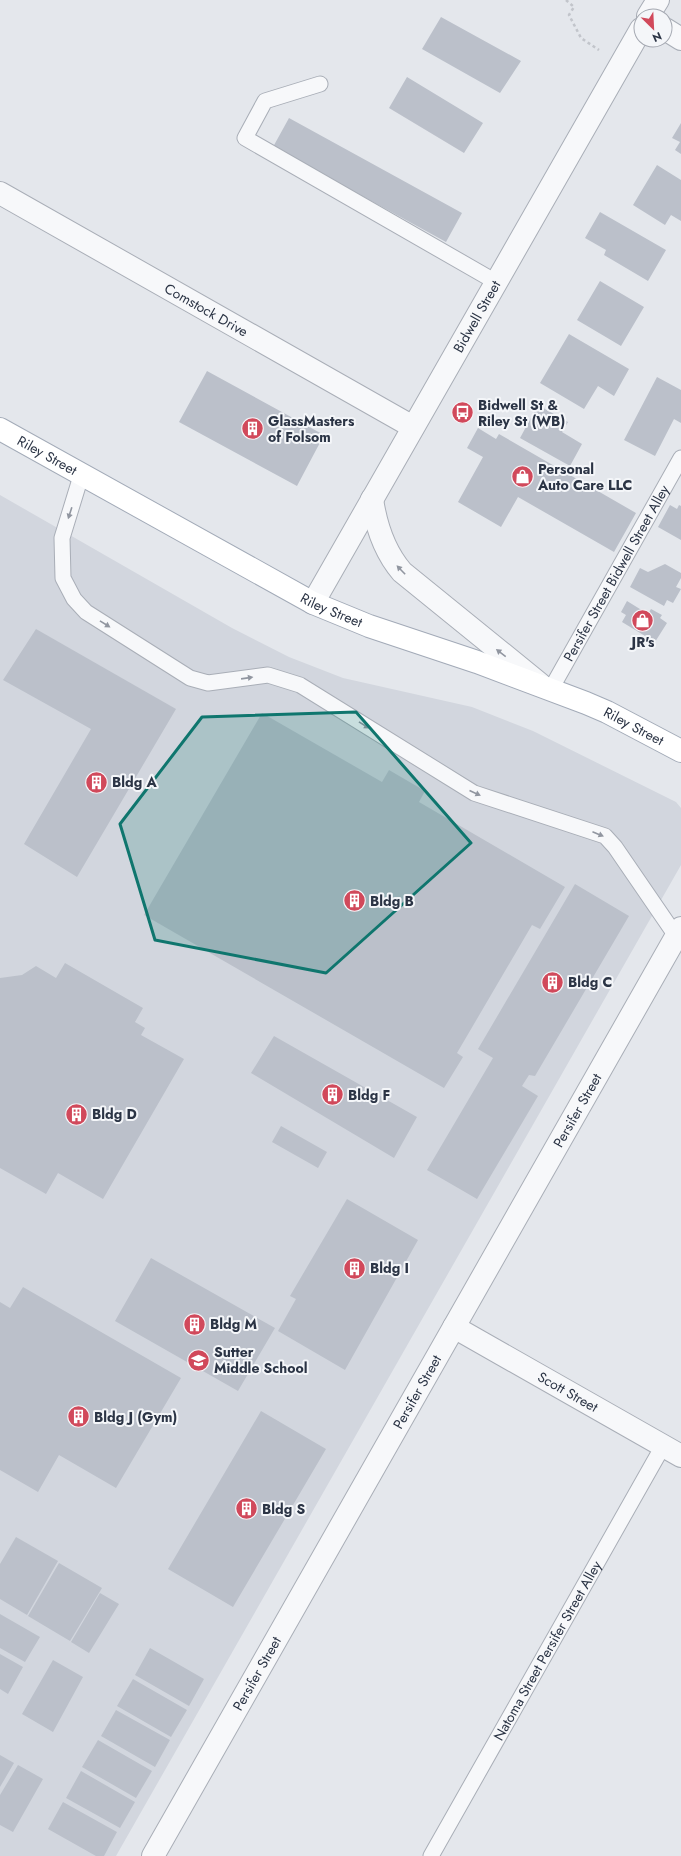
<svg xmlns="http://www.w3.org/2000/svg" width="681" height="1856" viewBox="0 0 681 1856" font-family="Jost,sans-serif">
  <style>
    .built { fill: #d2d6de }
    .building { fill: #bbc0ca }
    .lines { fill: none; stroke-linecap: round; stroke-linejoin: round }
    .service-casing { stroke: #a9aeb7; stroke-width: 17 }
    .minor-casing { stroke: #a9aeb7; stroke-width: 24 }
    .tertiary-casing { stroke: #a9aeb7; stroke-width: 24 }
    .primary-casing { stroke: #a3abb8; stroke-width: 24 }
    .path { stroke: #c2c5cb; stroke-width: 2.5; stroke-dasharray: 3 3; stroke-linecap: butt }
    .service { stroke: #f7f8fa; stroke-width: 15 }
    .minor { stroke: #f7f8fa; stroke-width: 22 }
    .tertiary { stroke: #f7f8fa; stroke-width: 22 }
    .primary { stroke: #fff; stroke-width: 22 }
    .oneway { fill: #9196a0 }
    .marked { fill: #0f766e; fill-opacity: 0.2; stroke: #0f766e; stroke-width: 3; stroke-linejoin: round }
    .labels { text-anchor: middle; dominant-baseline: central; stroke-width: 4; stroke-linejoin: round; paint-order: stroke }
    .street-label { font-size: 14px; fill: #2b3445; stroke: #f4f6f9 }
    .poi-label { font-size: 14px; font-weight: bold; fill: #2b3445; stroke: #f4f6f9; text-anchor: start }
  </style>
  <rect width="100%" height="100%" fill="#e4e7ec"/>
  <!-- built -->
  <path class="built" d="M0,495l232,133 57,29 54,21 129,29 61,24 143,71 5,6v57l-565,991h-116z"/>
  <!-- building -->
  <path class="building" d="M441,17l80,44 -21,32 -78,-44z
    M407,77l76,46 -19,30 -75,-45z
    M289,118l173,95 -16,29 -173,-95z
    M681,123v31l-6,-4 5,-8 -8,-4z
    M657,165l24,15v41l-10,-6 -6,10 -32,-20z
    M600,212l66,38 -18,31 -44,-26 2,-5 -21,-12z
    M600,281l44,26 -23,39 -44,-26z
    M569,334l60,35 -15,27 -16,-10 -14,23 -44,-26z
    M207,371l117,64 -27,51 -118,-64z
    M657,377l24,13v33l-7,-4 -19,37 -31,-16z
    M538,405l30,17 -6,10 20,12 -12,22 -50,-28z
    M478,428l18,11 3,-5 137,79 -22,39 -96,-55 -17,30 -43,-25 25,-45 -16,-9z
    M670,505l7,4 2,-4 2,1v34l-23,-13z
    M665,564l16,9v5l-5,9 5,2 -8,14 -6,-3 -3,6 -34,-19 10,-19 8,4z
    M627,601l21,13 3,-5 11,6 -2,3 7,5 -12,19 -33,-20 4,-7 -5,-3z
    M36,629l140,80 -99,168 -53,-33 67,-115 -88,-49z
    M262,713l120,69 7,-12 36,21 -6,11 146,85 -25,42 -8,-4 -75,128 6,4 -19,31 -300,-173z
    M575,884l54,32 -94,160 -6,-1 -7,11 16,10 -61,103 -50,-29 66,-112 -15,-9z
    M65,963l78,45 -8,14 10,6 -4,7 43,24 -81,140 -45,-26 -12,21 -46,-26v-190l22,-3 14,-9 20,12z
    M274,1036l143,81 -23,41 -143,-85z
    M281,1126l46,26 -9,16 -46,-26z
    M347,1199l71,41 -73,130 -67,-39 18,-32 -6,-3z
    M151,1258l124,70 -37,63 -123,-70z
    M23,1287l158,91 -65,110 -57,-33 -21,37 -38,-22v-168l10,6z
    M261,1411l65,38 -93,158 -65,-38z
    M16,1537l42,24 -31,54 -27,-16v-35z
    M59,1563l43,25 -32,53 -42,-25z
    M100,1593l19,11 -30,49 -18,-11z
    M0,1614l40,23 -15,25 -25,-14z
    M150,1648l54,31 -15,27 -54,-31z
    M0,1654l23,13 -15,27 -8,-5z
    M53,1660l30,17 -30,55 -31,-18z
    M133,1679l54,31 -16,27 -54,-31z
    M116,1710l54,30 -15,27 -54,-31z
    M98,1740l54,31 -16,27 -54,-31z
    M0,1755l14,8 -14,24z
    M18,1765l25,14 -30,53 -13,-7v-30z
    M81,1771l54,31 -15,26 -54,-30z
    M63,1802l54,30 -13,24h-8l-48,-27z"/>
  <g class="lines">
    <defs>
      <g id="service">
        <path d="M320,84l-55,17 -20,37 251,144"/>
        <path d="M81,476l-19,62 1,40 11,21 12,13 104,66 18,5 60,-8 32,10 174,108 131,43 10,11 61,89"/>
        <path id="s1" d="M551,689l130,-231"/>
        <path id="s2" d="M431,1856l232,-410"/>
      </g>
      <g id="minor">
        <path d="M665,29l16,10"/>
        <path id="s3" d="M0,193l413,234"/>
        <path id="s4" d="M454,1327l227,129"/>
        <path id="s5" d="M153,1856l528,-928"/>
      </g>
      <g id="tertiary">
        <path d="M648,16l10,-16"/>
        <path d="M372,499c4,27 12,52 30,73l138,112"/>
        <path id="s6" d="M313,603l328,-574"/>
      </g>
      <g id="primary">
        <path id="s7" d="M0,429l313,174 56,23 108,36 109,41 21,9 74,39"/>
      </g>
    </defs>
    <!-- service casing -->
    <use href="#service" class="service-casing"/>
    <!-- minor casing -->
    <use href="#minor" class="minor-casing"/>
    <!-- tertiary casing -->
    <use href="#tertiary" class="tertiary-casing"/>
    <!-- primary casing -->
    <use href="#primary" class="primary-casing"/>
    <!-- path -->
    <path class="path" d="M566,0l8,7 -5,8 12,23 18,12"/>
    <!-- service -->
    <use href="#service" class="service"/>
    <!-- minor -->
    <use href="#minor" class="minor"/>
    <!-- tertiary -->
    <use href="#tertiary" class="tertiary"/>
    <!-- primary -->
    <use href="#primary" class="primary"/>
  </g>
  <!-- one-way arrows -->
  <defs><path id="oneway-solid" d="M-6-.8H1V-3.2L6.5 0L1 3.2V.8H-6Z"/></defs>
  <g class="oneway">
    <use href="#oneway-solid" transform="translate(70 513) rotate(108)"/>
    <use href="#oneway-solid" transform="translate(401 570) rotate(-134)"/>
    <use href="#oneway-solid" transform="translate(105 624) rotate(32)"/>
    <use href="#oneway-solid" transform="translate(501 653) rotate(-142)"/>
    <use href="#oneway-solid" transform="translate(247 678) rotate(-8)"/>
    <use href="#oneway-solid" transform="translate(364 725) rotate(32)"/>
    <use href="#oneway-solid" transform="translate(475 793) rotate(24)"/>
    <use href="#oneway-solid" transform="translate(598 834) rotate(23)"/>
  </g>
  <!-- marked area -->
  <path class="marked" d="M356,712l115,131 -145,130 -171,-33 -35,-116 82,-107z"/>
  <!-- icons -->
  <defs>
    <symbol id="bus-disc" viewBox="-11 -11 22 22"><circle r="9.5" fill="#d1495b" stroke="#f4f6f9"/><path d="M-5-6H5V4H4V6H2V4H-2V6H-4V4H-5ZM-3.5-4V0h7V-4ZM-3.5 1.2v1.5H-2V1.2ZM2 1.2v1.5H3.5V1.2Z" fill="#fff"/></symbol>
    <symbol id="building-disc" viewBox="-11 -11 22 22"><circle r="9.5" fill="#d1495b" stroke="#f4f6f9"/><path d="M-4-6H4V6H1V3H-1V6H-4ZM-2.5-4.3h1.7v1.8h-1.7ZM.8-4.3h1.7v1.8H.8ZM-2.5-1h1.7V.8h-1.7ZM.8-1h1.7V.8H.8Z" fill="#fff"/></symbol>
    <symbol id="shop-disc" viewBox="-11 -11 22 22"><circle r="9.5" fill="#d1495b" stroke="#f4f6f9"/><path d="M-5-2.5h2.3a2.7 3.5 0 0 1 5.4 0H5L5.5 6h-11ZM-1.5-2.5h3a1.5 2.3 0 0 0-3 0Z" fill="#fff"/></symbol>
    <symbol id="school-disc" viewBox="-11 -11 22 22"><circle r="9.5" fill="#d1495b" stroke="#f4f6f9"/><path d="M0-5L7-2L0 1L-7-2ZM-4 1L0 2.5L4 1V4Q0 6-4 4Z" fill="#fff"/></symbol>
  </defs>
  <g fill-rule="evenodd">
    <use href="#bus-disc" x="450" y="400" width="25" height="25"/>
    <use href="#building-disc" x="240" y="416" width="25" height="25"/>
    <use href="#shop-disc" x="510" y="464" width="25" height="25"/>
    <use href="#shop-disc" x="630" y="608" width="25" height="25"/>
    <use href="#building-disc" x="84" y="770" width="25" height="25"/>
    <use href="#building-disc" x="342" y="888" width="25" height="25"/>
    <use href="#building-disc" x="540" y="970" width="25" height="25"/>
    <use href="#building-disc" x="320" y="1082" width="25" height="25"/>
    <use href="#building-disc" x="64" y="1102" width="25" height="25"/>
    <use href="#building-disc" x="342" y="1256" width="25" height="25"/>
    <use href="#building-disc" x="182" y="1312" width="25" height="25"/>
    <use href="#school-disc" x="186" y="1348" width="25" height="25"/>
    <use href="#building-disc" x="66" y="1404" width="25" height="25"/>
    <use href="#building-disc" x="234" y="1496" width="25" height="25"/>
  </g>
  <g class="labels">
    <!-- street labels -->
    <g class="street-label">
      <text stroke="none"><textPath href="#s3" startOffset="237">Comstock Drive</textPath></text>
      <text stroke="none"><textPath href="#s6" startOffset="330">Bidwell Street</textPath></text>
      <text stroke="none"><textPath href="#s7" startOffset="54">Riley Street</textPath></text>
      <text stroke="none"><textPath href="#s1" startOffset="133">Persifer Street Bidwell Street Alley</textPath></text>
      <text stroke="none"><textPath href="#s7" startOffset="378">Riley Street</textPath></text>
      <text stroke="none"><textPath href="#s7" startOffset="702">Riley Street</textPath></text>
      <text stroke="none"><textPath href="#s5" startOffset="858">Persifer Street</textPath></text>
      <text stroke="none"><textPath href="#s5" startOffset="534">Persifer Street</textPath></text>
      <text stroke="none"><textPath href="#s4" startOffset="131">Scott Street</textPath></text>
      <text stroke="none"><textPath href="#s2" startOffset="236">Natoma Street Persifer Street Alley</textPath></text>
      <text stroke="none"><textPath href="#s5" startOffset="210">Persifer Street</textPath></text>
    </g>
    <!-- poi labels -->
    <g class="poi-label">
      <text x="478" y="405">Bidwell St &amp;<tspan x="478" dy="16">Riley St (WB)</tspan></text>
      <text x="268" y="421">GlassMasters<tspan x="268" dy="16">of Folsom</tspan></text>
      <text x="538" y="469">Personal<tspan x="538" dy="16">Auto Care LLC</tspan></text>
      <text x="643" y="642" text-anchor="middle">JR's</text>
      <text x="112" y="782">Bldg A</text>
      <text x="370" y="901">Bldg B</text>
      <text x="568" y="982">Bldg C</text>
      <text x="348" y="1095">Bldg F</text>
      <text x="92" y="1114">Bldg D</text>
      <text x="370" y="1268">Bldg I</text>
      <text x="210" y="1324">Bldg M</text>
      <text x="214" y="1352">Sutter<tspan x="214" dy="16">Middle School</tspan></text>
      <text x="94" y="1417">Bldg J (Gym)</text>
      <text x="262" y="1509">Bldg S</text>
    </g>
  </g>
  <!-- north arrow -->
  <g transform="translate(653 28) rotate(156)"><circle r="19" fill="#f4f6f9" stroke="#a4a8b1"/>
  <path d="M0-3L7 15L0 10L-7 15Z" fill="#d1495b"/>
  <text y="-6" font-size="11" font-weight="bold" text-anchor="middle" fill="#2b3445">N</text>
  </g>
</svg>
